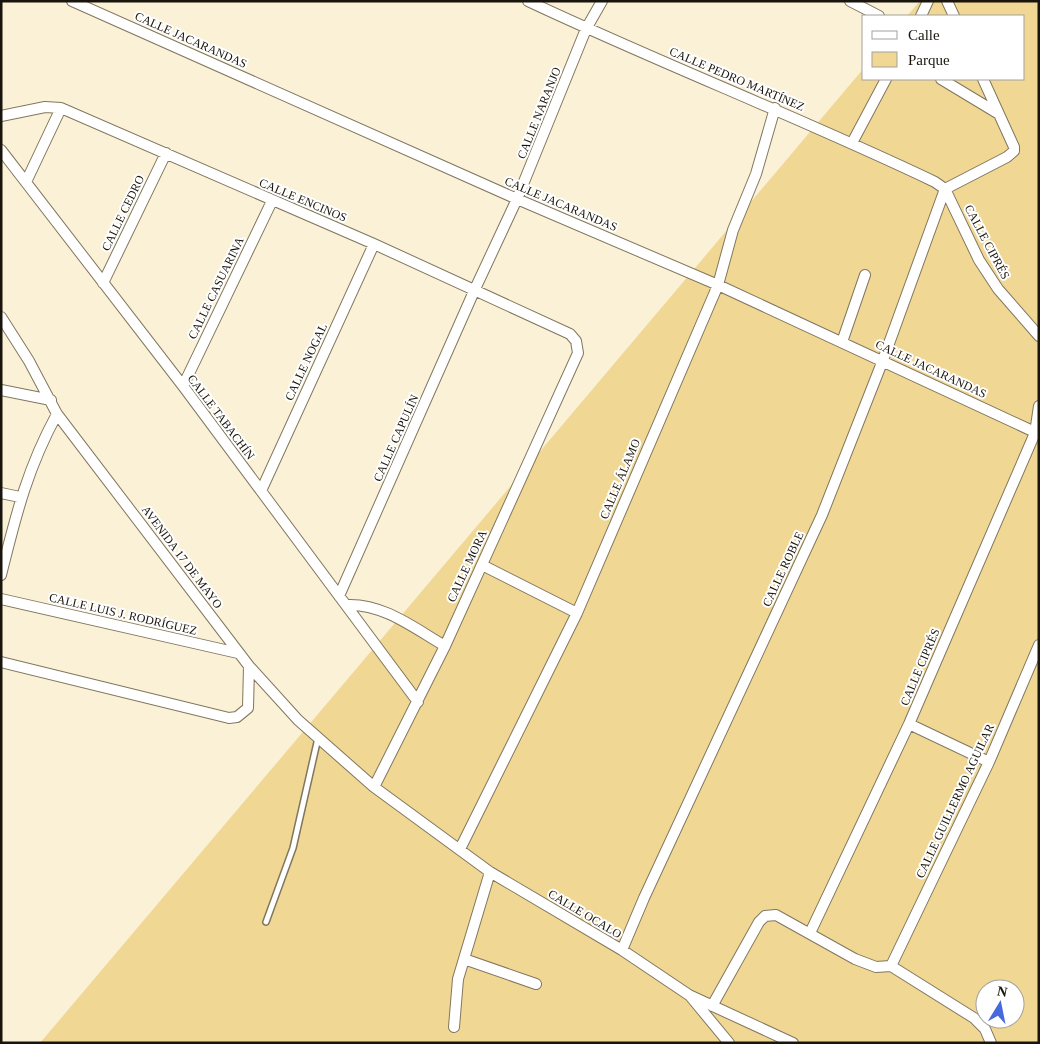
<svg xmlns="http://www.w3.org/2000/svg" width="1040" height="1044" viewBox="0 0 1040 1044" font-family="'Times New Roman',serif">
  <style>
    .green { fill: #f1d794; fill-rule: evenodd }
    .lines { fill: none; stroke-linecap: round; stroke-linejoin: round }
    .lane-casing { stroke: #80775f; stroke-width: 8 }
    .street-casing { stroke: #80775f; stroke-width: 12 }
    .lane { stroke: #fff; stroke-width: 5 }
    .street { stroke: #fff; stroke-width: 10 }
    .labels { text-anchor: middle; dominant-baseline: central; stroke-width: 4; stroke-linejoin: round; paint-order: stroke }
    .street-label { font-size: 12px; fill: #19150c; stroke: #fff }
  </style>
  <rect width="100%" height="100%" fill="#fbf1d6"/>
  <!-- green -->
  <path class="green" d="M920,1h119v1042h-999l824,-975v11h160v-63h-117zM985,989h30v30h-30z"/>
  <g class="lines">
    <defs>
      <path id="lane" d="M266,922l27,-74 25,-110"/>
      <path id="street" d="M72,1l445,198 201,86 321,149
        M528,1c134,63 273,117 407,181l10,7 34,71 19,29 41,47
        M850,1l29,15
        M947,1l7,15
        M921,16l7,-15
        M941,79l58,35
        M1,116l44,-9 16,1 313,136 196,90 6,7 2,12 -133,293 -71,141
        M852,143l34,-64
        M1,150l182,236 235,316
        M26,182l35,-74
        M103,283l63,-130
        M1,317l28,44 28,53 192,252 49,54 76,67 116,85 132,78 67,45 104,48
        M842,342l23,-67
        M183,386l89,-185
        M1,390l50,10
        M261,491l113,-247
        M1,493l19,4
        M482,565l95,48
        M1,575c15,-60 26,-106 56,-161
        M339,596l136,-307 42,-90 69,-170 16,-28
        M1,599l237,54
        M346,605c37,-2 68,23 99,41
        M1,662l228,56 8,-1 11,-9 1,-42
        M909,724l80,38
        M460,849l117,-236 141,-328 15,-55 23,-56 19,-66
        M810,933l99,-209 126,-291 4,-27
        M622,950l22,-52 178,-383 61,-155 62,-171 62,-32 7,-6v-4l-31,-68
        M464,959l72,25
        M891,966l98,-204 50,-117
        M691,997l38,46
        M712,1006l47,-84 6,-6 11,-1 79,44 21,8 15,-1 83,52 11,11 6,14
        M454,1027l4,-48 32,-107"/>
    </defs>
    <!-- lane casing -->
    <use href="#lane" class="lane-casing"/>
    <!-- street casing -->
    <use href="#street" class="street-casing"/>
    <!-- lane -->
    <use href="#lane" class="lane"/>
    <!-- street -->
    <use href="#street" class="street"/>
  </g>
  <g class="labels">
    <!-- street labels -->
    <g class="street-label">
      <text transform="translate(191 40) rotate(24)">CALLE JACARANDAS</text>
      <text transform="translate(737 79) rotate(23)">CALLE PEDRO MARTÍNEZ</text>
      <text transform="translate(539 113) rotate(-68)">CALLE NARANJO</text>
      <text transform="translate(303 200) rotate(23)">CALLE ENCINOS</text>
      <text transform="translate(561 204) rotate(23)">CALLE JACARANDAS</text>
      <text transform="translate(123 213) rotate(-64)">CALLE CEDRO</text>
      <text transform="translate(987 242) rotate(62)">CALLE CIPRÉS</text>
      <text transform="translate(216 288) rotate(-64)">CALLE CASUARINA</text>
      <text transform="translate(306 362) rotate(-65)">CALLE NOGAL</text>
      <text transform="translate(931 369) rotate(25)">CALLE JACARANDAS</text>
      <text transform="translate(221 417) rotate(53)">CALLE TABACHÍN</text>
      <text transform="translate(396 438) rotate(-66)">CALLE CAPULÍN</text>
      <text transform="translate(620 479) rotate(-67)">CALLE ÁLAMO</text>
      <text transform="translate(182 557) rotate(53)">AVENIDA 17 DE MAYO</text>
      <text transform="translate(467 566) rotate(-65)">CALLE MORA</text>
      <text transform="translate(783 569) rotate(-65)">CALLE ROBLE</text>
      <text transform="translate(123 614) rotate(13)">CALLE LUIS J. RODRÍGUEZ</text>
      <text transform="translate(920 667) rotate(-67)">CALLE CIPRÉS</text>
      <text transform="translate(955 801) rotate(-65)">CALLE GUILLERMO AGUILAR</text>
      <text transform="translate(585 914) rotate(31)">CALLE OCALO</text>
    </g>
  </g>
  <!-- border -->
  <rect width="1040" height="1044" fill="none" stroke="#19150c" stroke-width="5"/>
  <!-- legend -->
  <rect x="862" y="15" width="162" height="65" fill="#ffffff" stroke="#a3a19e"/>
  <rect x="872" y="31" width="25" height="8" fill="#ffffff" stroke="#a3a19e"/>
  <text x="908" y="40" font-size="15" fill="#19150c">Calle</text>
  <rect x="872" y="52" width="25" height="15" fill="#f1d794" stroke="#a3a19e"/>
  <text x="908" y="65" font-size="15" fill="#19150c">Parque</text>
  <!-- north arrow -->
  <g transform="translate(1000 1004) rotate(10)"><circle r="24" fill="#ffffff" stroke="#a3a19e"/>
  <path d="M0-4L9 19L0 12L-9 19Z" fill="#466add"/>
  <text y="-8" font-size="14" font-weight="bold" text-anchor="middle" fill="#19150c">N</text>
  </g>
</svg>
